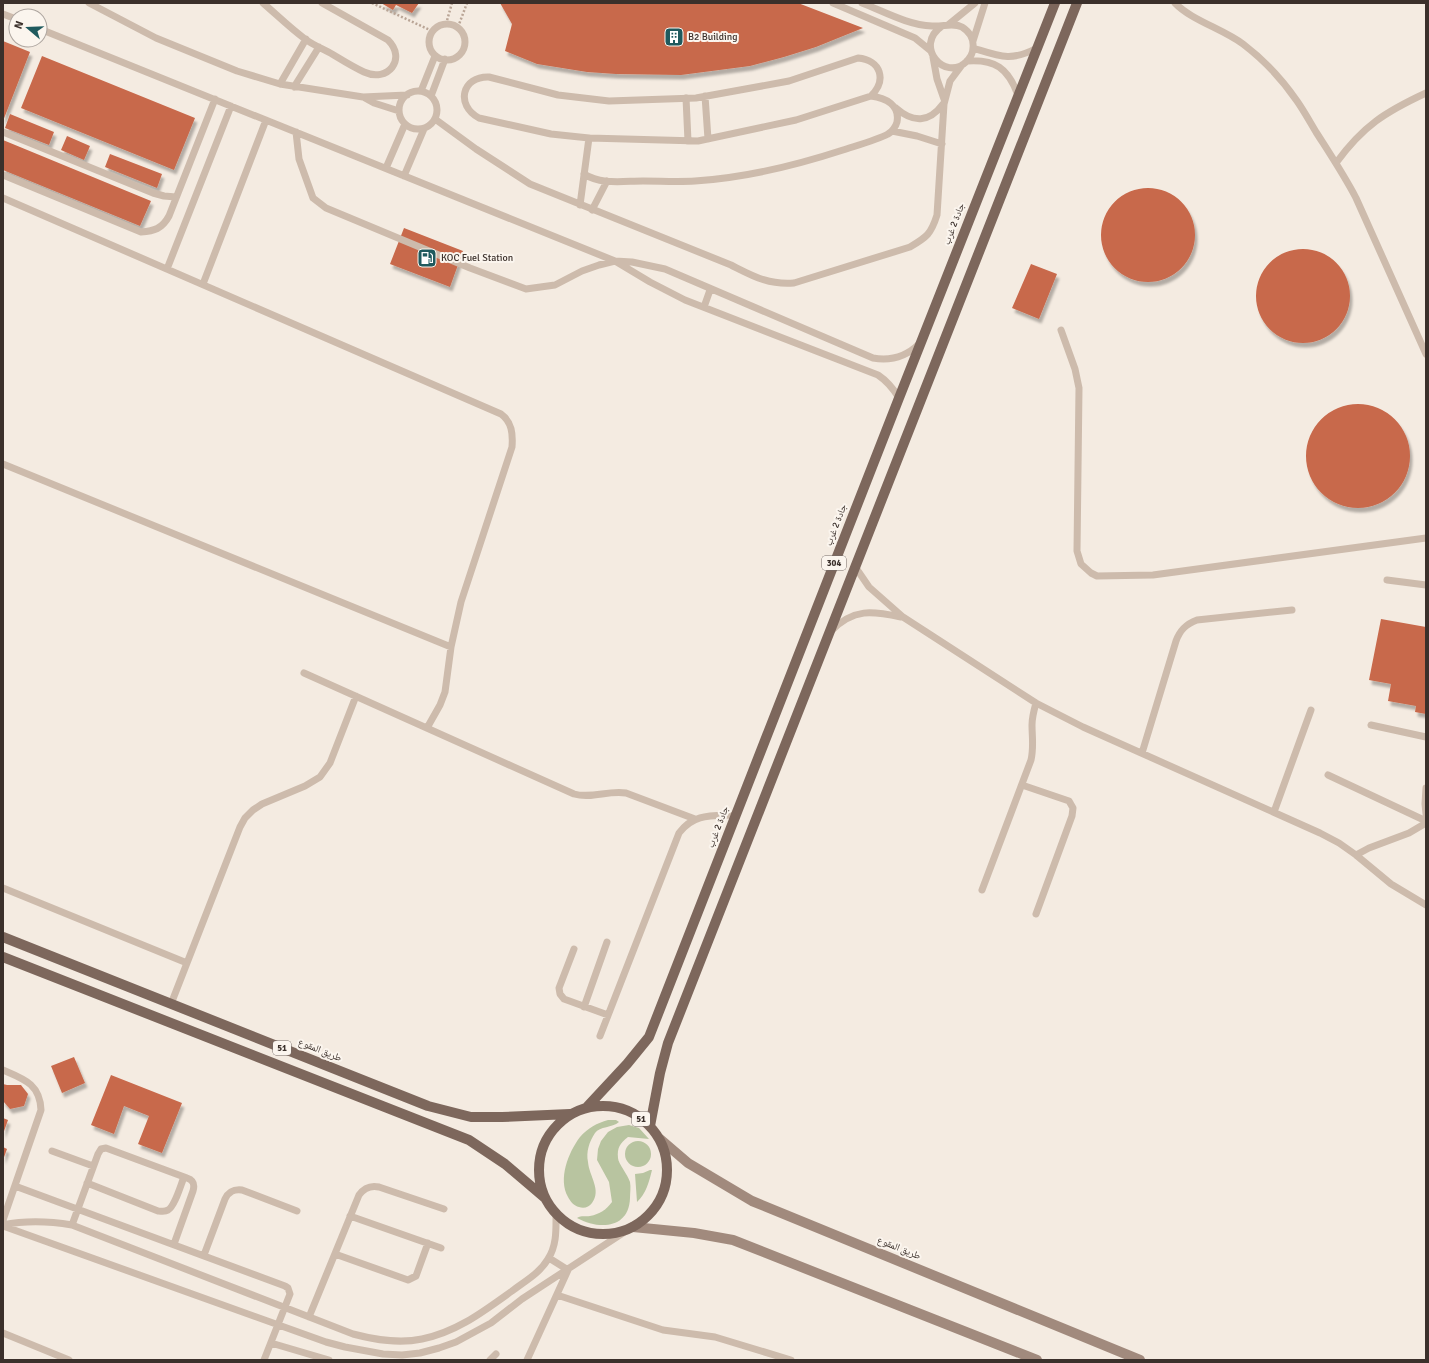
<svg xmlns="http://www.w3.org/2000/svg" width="1429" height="1363" viewBox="0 0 1429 1363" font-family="Signika,'Noto Naskh Arabic',sans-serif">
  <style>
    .green { fill: #b8c4a0 }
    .building { fill: #c8694b; filter: url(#shadow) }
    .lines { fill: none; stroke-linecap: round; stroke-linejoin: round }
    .path { stroke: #b9a596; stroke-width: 2.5; stroke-dasharray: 2 2; stroke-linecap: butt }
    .lane { stroke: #cdbbac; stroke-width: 7 }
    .secondary { stroke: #a18a7d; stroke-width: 10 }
    .primary { stroke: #7d675c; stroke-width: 10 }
    .labels { text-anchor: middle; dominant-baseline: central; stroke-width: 4; stroke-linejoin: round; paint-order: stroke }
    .shield { fill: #fbf5ee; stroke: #756b66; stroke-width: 1 }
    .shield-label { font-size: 9px; font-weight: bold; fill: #3b302b }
    .poi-label { font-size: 10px; fill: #3b302b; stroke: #fbf5ee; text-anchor: start }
    .street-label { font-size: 10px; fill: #3b302b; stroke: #fbf5ee }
  </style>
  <defs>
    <filter id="shadow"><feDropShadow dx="2.5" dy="4.5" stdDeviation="1" flood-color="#0004"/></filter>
  </defs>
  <rect width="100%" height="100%" fill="#f4ebe1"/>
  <!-- green -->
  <path class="green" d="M608,1120h8l3,2c-7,6 -19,4 -24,11 -6,9 -9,19 -7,29 1,14 14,28 4,41 -3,4 -8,6 -13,4 -5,-1 -9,-6 -11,-10 -10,-18 0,-44 12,-60 8,-9 17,-14 28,-17z
    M629,1125l10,3 10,11 -21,-2c-8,6 -11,11 -10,21 0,5 10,17 12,24 1,5 0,11 0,16 -1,31 -31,32 -53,20 5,-3 8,-1 13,-2 10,-2 16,-6 22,-14l-3,-20 -12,-22 1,-11 3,-8 7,-9 9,-5z
    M625 1154a13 13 0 1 1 26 0a13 13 0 1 1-26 0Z
    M650,1170h2c-3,12 -6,24 -15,32l-2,-28 8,-1z"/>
  <!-- building -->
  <path class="building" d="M381,3h38l-7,10 -16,-8 -3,5z
    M500,3h298l65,25 -47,19 -32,10 -34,9 -69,9 -65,-1 -29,-2 -50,-8 -32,-13 7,-27z
    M3,41l27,11 -27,69z
    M42,56l153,62 -21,52 -153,-62z
    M10,114l44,18 -5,13 -44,-17z
    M67,136l23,10 -6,14 -23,-10z
    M3,140l148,61 -11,25 -137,-56z
    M110,154l52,20 -5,14 -52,-21z
    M1101 235a47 47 0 1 1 94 0a47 47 0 1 1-94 0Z
    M404,228l59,23 -13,36 -60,-23z
    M1256 296a47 47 0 1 1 94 0a47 47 0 1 1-94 0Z
    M1031,264l26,10 -18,45 -27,-11z
    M1306 456a52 52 0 1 1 104 0a52 52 0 1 1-104 0Z
    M1381,619l45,8v87l-11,-2 1,-6 -28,-5 3,-17 -22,-4z
    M74,1057l11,26 -23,10 -11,-27z
    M111,1075l71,28 -20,50 -24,-9 11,-28 -25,-10 -10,28 -23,-9z
    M3,1084l4,1h14l7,9 -4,12 -14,3 -7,-8z
    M3,1118l5,2 -5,14z
    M3,1147l4,2 -4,11z"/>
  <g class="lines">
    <!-- path -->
    <path class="path" d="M372,3l60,28
      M446,24l6,-21
      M458,27l9,-24"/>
    <!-- lane -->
    <path class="lane" d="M89,3l67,35 81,33 43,13 83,13 44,-2
      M263,3c14,12 27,25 42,36 8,6 18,10 27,15 10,6 21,13 32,18 24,11 43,-13 24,-32l-66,-37
      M833,3l82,35 16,13
      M862,3c23,9 46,22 70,23 11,1 21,-4 30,1 8,5 12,13 11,21 0,5 -3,10 -7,14 -21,20 -53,-16 -24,-36
      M1175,3c16,17 48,26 68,41 21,16 39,35 54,57 7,10 13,21 19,31 14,22 28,43 40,66l70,156
      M3,14l13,5
      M429 42a18 18 0 1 1 36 0a18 18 0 1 1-36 0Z
      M948,25l27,-22
      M40,29l575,232 35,21 35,18 193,75c9,6 15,13 21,23
      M973,41l12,-38
      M973,48c26,8 38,14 64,0
      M933,57l4,22 7,20
      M967,61c28,-2 41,7 51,34
      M280,84l26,-45
      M294,87l25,-40
      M421,91l14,-35
      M399 110a19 19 0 1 1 38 0a19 19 0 1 1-38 0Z
      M431,96l14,-37
      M705,96l3,43
      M365,98l9,5 25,8
      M686,98l2,43
      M896,108c17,15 33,15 47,-4
      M435,119l41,30 54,35 201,81c22,11 37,20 63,18l116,-36c17,-10 21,-13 27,-32l7,-111 6,-23 12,-16
      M892,131l25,5 25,8
      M3,132l150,61 11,3 12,1
      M296,132l3,27 14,39 13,10 144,60 56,21 29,-4 27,-14 17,-6 16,-4 17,1 33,7 208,89c18,3 33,-1 46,-14
      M1336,163c27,-37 49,-51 90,-70
      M386,168l19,-44
      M584,174c17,11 39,7 59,7 17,0 35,1 52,0 48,-3 102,-16 148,-31 12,-4 34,-10 45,-16 4,-2 8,-8 9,-12 3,-17 -11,-24 -26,-26l-75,24 -98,21 -109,-3 -38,-4 -72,-16c-24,-13 -17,-42 10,-41l69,18 51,6 87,-3 93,-17 69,-23c23,2 29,22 13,38
      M3,175l138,57c13,-1 21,-3 28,-16l46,-117
      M404,176l20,-47
      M3,198l498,216c11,8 12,20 11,33l-51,155 -10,45 -6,45 -5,13 -13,23
      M580,205l9,-67
      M592,210l15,-29
      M167,269l64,-163
      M203,284l63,-164
      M704,307l6,-17
      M1061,330l14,39 4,19 -2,163 4,13 10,9 6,3 56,-1 273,-37
      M3,464l448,183
      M856,568l13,19 34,30 133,86 47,24 237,106 19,10 17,12 35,29 35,21
      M1387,580l39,5
      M831,631c23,-23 41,-20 70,-14
      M304,673l270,121c18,5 34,-4 52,-1l69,26
      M1371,725l55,12
      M1142,753l34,-112c4,-11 10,-17 21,-21l95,-10
      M1328,775l98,46
      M1022,785l47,16 4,7 -1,8 -36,98
      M1426,788l-1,16 1,10
      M1274,812l37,-102
      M1356,855l13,-7 40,-15 17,-10
      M3,888l184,75
      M982,890l49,-130c3,-13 1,-23 1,-35 0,-8 2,-15 4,-22
      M574,949l-15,39 1,6 4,5 44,16
      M171,1004l69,-177 5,-9 8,-8 9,-6 43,-18 15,-9 10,-14 26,-67
      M584,1007l23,-65
      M600,1036l79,-203c15,-20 33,-17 56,-18
      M3,1070c21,9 37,14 38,40l-38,110
      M52,1151l41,15
      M87,1183l71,28c4,0 7,1 10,-1 7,-4 13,-26 16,-33
      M15,1186l270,100 3,2 2,6 -26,66
      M350,1216l91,32
      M3,1225c24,-5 45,-4 69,0l281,109c23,6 46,10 69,5 35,-7 62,-28 90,-48 13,-10 28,-18 36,-32 9,-14 8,-30 8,-45
      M72,1225l26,-71 3,-5 5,-1 81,30c6,2 8,6 6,13l-19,53
      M3,1226l323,116 19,5 38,7 19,1 18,-2 19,-5 17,-6 35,-19 31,-24 107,-70
      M335,1254l73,26 8,-4 12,-33
      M204,1255l21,-56c4,-8 9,-10 17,-9l55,21
      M557,1295l106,35 52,7 76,23
      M309,1317l50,-122c5,-7 11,-10 20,-8l65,22
      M3,1333l66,27
      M271,1343l58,17
      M490,1360l6,-6
      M527,1360l41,-90 -19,-12"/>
    <!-- secondary -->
    <path class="secondary" d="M660,1139l28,24 64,38 388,159
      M633,1227l61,6 39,7 304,120"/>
    <!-- primary -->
    <path class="primary" d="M3,937l425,169 43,11h31l68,-3
      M3,957l466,183 36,24 40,34
      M539 1170a64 64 0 1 1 128 0a64 64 0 1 1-128 0Z
      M587,1107l40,-43 22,-27 250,-639 156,-395
      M650,1126l10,-53 8,-30 409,-1040"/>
  </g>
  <!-- icons -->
  <defs>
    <symbol id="building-square" viewBox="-11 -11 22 22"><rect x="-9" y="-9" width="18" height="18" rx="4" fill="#1f5a5e" stroke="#fbf5ee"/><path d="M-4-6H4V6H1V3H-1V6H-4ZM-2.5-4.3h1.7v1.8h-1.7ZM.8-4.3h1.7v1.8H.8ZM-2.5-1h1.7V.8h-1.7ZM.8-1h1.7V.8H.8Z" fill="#fff"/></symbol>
    <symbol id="fuel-square" viewBox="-11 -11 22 22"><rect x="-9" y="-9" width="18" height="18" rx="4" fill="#1f5a5e" stroke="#fbf5ee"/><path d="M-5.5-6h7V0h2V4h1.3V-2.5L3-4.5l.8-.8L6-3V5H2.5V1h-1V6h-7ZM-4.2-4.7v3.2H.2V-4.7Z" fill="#fff"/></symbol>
  </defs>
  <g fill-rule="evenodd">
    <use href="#building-square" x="663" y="26" width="22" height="22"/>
    <use href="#fuel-square" x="416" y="247" width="22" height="22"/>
  </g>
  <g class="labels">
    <!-- shield labels -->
    <g class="shield">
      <rect x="822" y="556" width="24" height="14" rx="3"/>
      <rect x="273" y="1041" width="18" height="14" rx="3"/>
      <rect x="632" y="1112" width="18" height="14" rx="3"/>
    </g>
    <g class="shield-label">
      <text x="834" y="563">304</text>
      <text x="282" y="1048">51</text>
      <text x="641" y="1119">51</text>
    </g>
    <!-- poi labels -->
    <g class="poi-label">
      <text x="688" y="37">B2 Building</text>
      <text x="441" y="258">KOC Fuel Station</text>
    </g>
    <!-- street labels -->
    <g class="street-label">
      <text transform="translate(954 224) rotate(-69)">جادة 2 غرب</text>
      <text transform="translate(836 525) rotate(-69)">جادة 2 غرب</text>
      <text transform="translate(718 827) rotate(-69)">جادة 2 غرب</text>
      <text transform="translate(320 1050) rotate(22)">طريق المقوع</text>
      <text transform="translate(899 1248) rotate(22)">طريق المقوع</text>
    </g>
  </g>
  <!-- border -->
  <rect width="1429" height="1363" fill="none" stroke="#3b302b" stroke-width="8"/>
  <!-- north arrow -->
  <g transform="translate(28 28) rotate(289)"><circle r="19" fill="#fbf5ee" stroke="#aea6a0"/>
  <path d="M0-3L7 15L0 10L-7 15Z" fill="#1f5a5e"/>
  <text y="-6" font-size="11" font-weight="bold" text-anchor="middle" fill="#3b302b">N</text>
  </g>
</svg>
